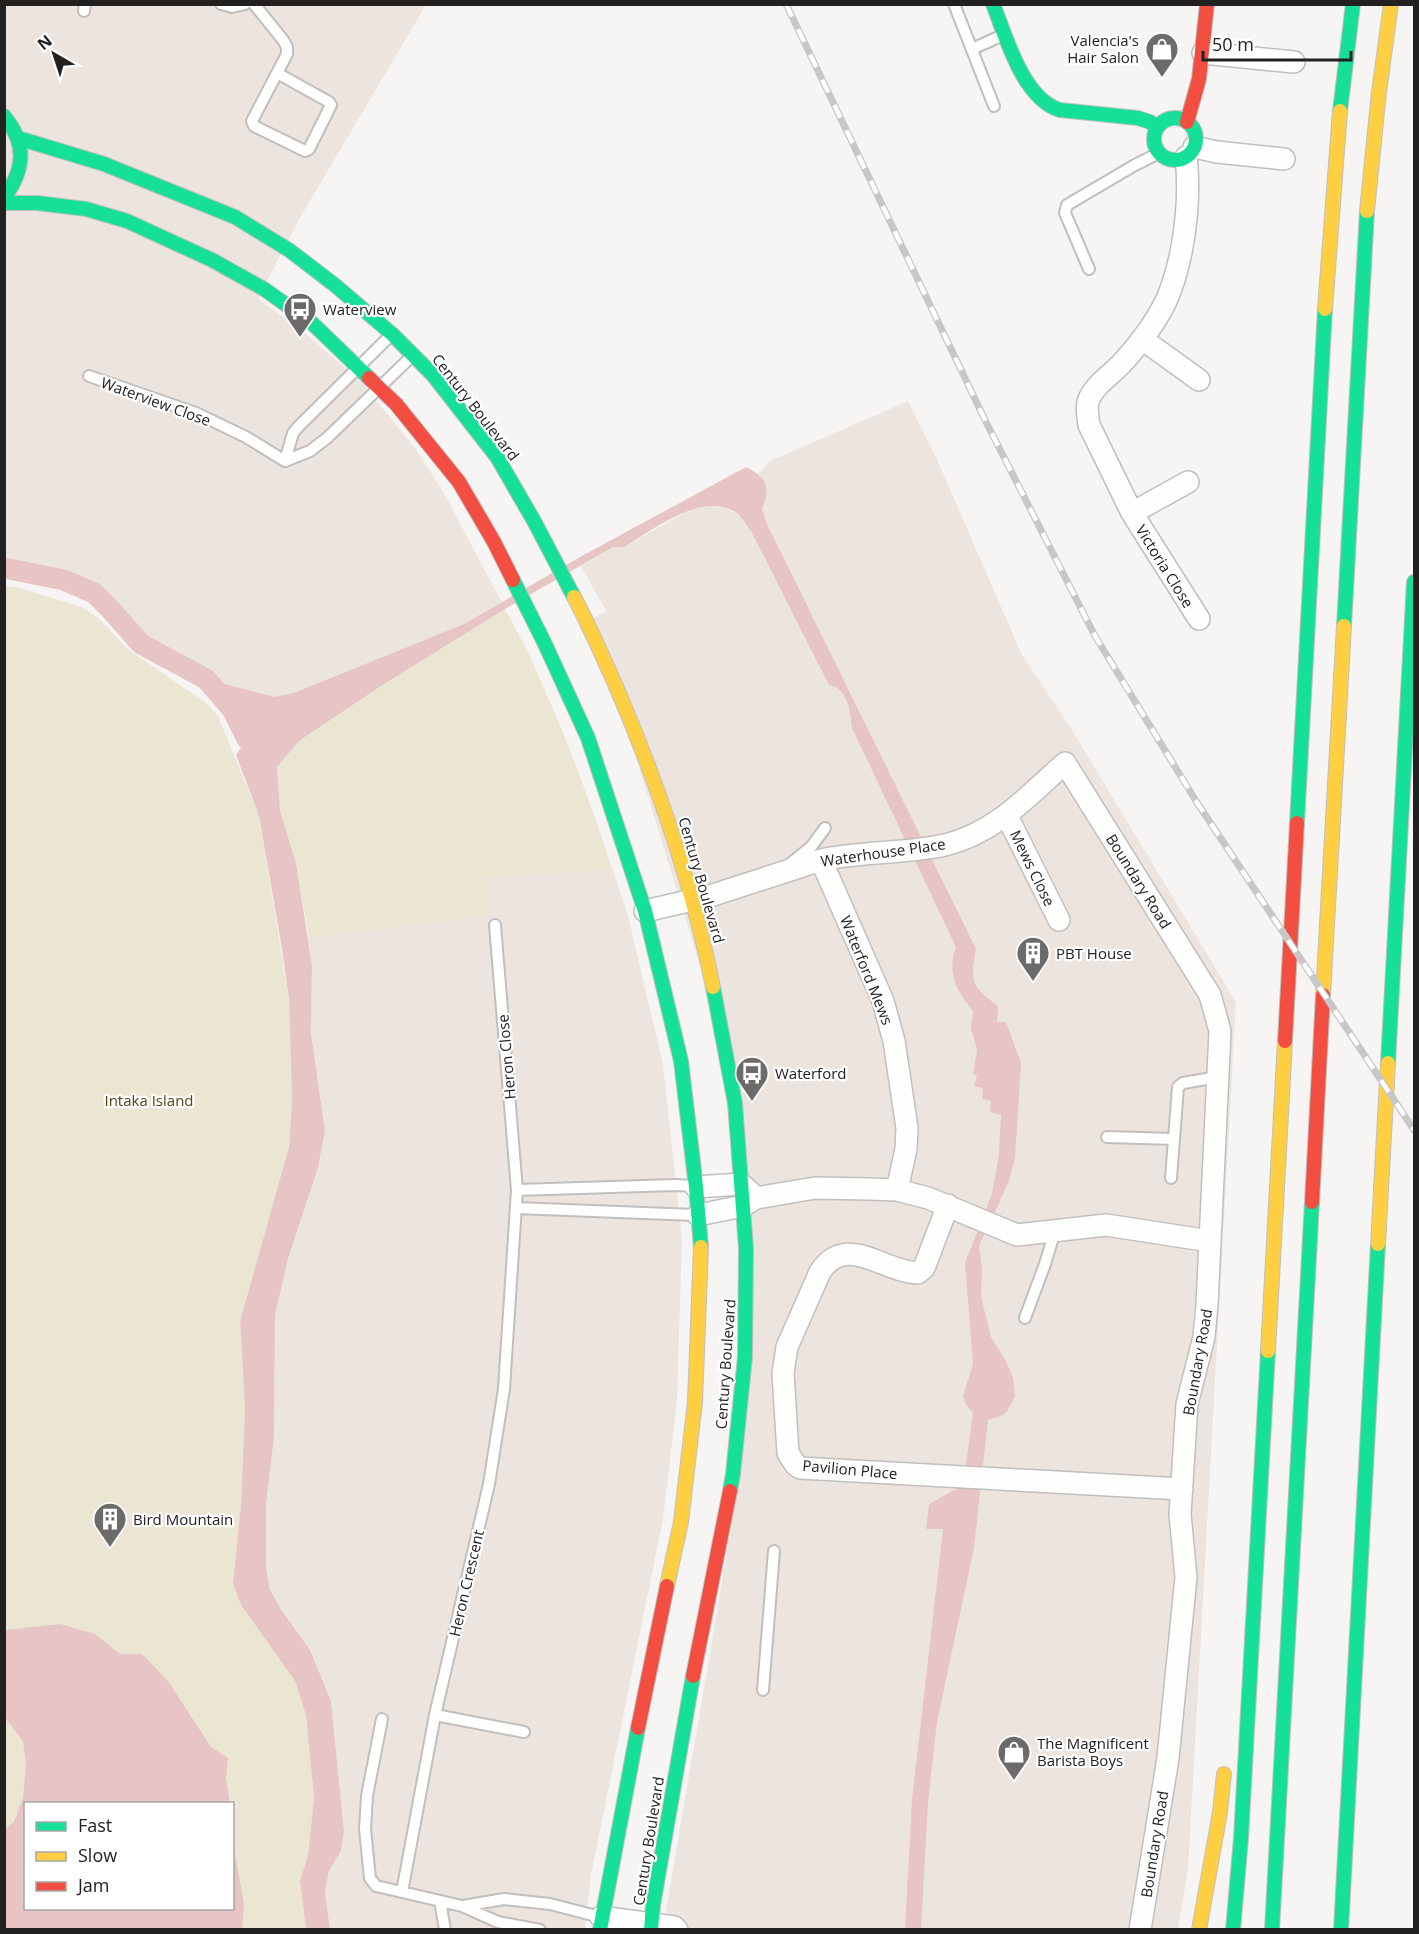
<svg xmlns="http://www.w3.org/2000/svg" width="1419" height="1934" viewBox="0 0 1419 1934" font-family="'Open Sans',sans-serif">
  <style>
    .built { fill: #ece5df }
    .green { fill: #ebe6d3; fill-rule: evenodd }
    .water { fill: #e7c5c5 }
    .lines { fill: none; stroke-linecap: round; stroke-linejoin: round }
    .canal { stroke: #e7c5c5; stroke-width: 21 }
    .lane-casing { stroke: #c1bfbe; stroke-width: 14 }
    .street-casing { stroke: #c1bfbe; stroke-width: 24 }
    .fast-casing { stroke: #c1bfbe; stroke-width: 16 }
    .slow-casing { stroke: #c1bfbe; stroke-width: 16 }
    .jam-casing { stroke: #c1bfbe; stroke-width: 16 }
    .lane { stroke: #fefefd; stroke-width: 10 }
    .street { stroke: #fefefd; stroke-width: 21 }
    .fast { stroke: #16e098; stroke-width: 14 }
    .slow { stroke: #ffcf43; stroke-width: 14 }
    .jam { stroke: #f24e42; stroke-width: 14 }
    .rail-casing { stroke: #c8c7c7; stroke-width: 7 }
    .rail { stroke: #fff; stroke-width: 4.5; stroke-dasharray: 14; stroke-linecap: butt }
    .labels { text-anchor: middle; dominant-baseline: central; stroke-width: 4.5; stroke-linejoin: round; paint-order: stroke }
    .poi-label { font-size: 15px; fill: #232120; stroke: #fff; text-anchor: start }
    .street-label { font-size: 15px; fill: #232120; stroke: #fff }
    .park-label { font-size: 15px; fill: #524412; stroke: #fff }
  </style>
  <rect width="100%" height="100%" fill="#f7f5f3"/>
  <!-- built -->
  <path class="built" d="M4,5h422l-128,216 -40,78 46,33 57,50 54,66 29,45 58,110 -38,21 -168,68 -21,5 -69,-18 -65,-35 -29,-33 -18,-18 -30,-13 -59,-12z
    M908,401l28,56 86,198 50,75 164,272 -48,868 -10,59h-515l77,-454 2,-373 -149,-484 13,-7 -25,-45 32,-19h11l62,-35 19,-6 19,1 15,8 23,-6 4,-25 -7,-11 11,-12z
    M505,609l23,43 41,95 29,79 30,90 35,148 19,175 -5,162 -14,118 -72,356 -6,54h-255l-5,-37 4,-21 12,-20 3,-20 -13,-130 -21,-51 -30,-42 -11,-21 -3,-21v-61l8,-67 1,-123 13,-56 30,-90 7,-38 -14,-98 1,-68 -6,-46z"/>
  <!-- green -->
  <path class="green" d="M5,586l11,1 66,20 15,10 32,33 76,52 13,14 41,100 30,183 3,102 -3,46 -49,174 5,86 -4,98 -7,79 7,21 54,76 11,34 8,83 -6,57 -8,26 6,48 -301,1zM26,1804h206v104h-206z
    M505,609c45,83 78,171 107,261l-126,8 2,37 -179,23 -13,-75 -16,-53 -3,-43 22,-26 82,-55z"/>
  <!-- water -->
  <path class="water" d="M746,467c21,10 25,20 16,42l5,15 209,425c-6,33 -5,37 22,57l-1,16h9l15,41 -6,95 -6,23 -30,65 3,22 -1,28 10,41 15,24 7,17 2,18 -7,14 -5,5 -15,5 -14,128 -37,174 -9,80 -7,127h-16l7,-129 31,-271h-17l3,-25 34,-19 10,-72 -7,-8 -3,-9 10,-32 -8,-101 27,-69 7,-40 2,-39 -11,-3 1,-11 -9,-2 1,-11 -9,-2 3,-10 -4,-2 4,-24 -6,-22 2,-17c-16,-20 -27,-38 -17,-64l-104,-219c-2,-16 -3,-39 -23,-43l-77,-152c-4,-6 -9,-14 -14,-19 -34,-25 -85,16 -114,33h-11l-108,62 -124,77 -82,55 -22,26 3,43 16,53 16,102 -1,68 14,98 -7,37 -30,91 -13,56 -1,123 -8,67v61l3,21 11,21 30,42 21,51 13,130 -3,20 -12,20 -4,21 5,37h-24l-6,-48 8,-26 6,-57 -8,-83 -11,-34 -54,-76 -8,-21 8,-79 4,-98 -5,-86 49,-174 3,-46 -3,-102 -7,-50 -23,-133 -23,-61 11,-16 -15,-30 -26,-30 69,18 21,-5 168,-68 116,-67z
    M60,1624l35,10 25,20h22l26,27 43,66 17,11 -2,20 4,25 -204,1v104h206l1,-85v19l11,62 -2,25h-237v-100l9,-7 9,-24 3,-34 -3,-23 -18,-23v-88z"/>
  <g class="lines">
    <!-- canal -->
    <path class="canal" d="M4,568l60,12 30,13 18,18 29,33 65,35 26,30 15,30"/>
    <defs>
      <path id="lane" d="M221,4l11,3 13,-3
        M254,4l29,36 4,7v7l-35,67 2,5 51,25 4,-2 22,-44 -2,-3 -52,-29
        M954,4l40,102
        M84,11l1,-7
        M972,49l31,-14
        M1089,269l-24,-56 2,-8 68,-40 24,-12
        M89,376l107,37 50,24 39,24
        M285,461l8,-28 6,-7 92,-91
        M285,461l25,-10 17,-13 84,-81
        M790,864l21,-17 14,-19
        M495,925l22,265 -13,199 -15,95 -54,231 -33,177 60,14 36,16 42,8
        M1107,1137l67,2
        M1171,1178l7,-91 5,-4 35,-6
        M517,1190l158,-5 19,1
        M516,1208l179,7
        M1025,1318l20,-54 10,-33
        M763,1690l11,-139
        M435,1715l89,17
        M382,1719l-15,77 -2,33 5,49 6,8 26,6
        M440,1901l5,29
        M463,1906l41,-7 46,5 50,13"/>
      <path id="street" d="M1203,53l91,9
        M1194,147l23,5 67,7
        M1186,157c5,43 -2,104 -20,144 -10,21 -26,42 -42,60 -11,13 -31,24 -36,41 -2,7 0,15 1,23l43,88 67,106
        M1142,339l57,41
        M1132,513l56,-31
        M1007,816l52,104
        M821,860l62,141 11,40 13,87 -1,21 -9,41
        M645,911l65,-15 111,-36c41,-9 83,-6 124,-15 50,-12 83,-49 120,-82l145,232 10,36 -13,274 -3,32 -17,67 -7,110 6,63 -18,181 -28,172
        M696,1187l45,-3 10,9
        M948,1205l-24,63 -6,5c-35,-1 -72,-41 -98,-1l-33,75 -4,26 5,80 7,11 5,4 382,21
        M698,1215l45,-9 13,-8 59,-10 54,1 28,1 31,8 89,37 89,-10 104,16
        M601,1917l73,10 3,3"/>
      <path id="fast" d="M993,4c13,33 30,95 67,106l78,8 12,4 7,5
        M1340,111l13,-107
        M4,116c23,28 21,53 0,82
        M1154 139a21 21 0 1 1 42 0a21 21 0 1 1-42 0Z
        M18,138l86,26 131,53 54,33 47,36 56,48 41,41 64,82 37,64 40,76
        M4,203h33l49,6 41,12 85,39 52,29 48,34 57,55
        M513,580l32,64 43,94 57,173 36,150 15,126 5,60
        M1344,626l23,-415
        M1297,823l28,-514
        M713,987l22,116 11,145 -1,109 -12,117 -3,17
        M1388,1063l26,-481
        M600,1930l38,-202
        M651,1930l2,-25 40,-229
        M1233,1930l8,-92 27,-487
        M1272,1930l40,-728
        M1341,1930l37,-686"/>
      <path id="slow" d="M1367,211l12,-119 12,-88
        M1325,309l15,-198
        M574,597c15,28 28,58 41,87 42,97 77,199 98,303
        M1323,995l21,-369
        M1378,1244l10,-181
        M1268,1351l17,-310
        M667,1586l14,-64 14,-120 6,-155
        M1199,1930l21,-118 4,-38"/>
      <path id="jam" d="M1187,122l12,-43 8,-75
        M369,378l27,26 63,78 35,60 19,38
        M1285,1041l12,-218
        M1312,1202l11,-207
        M693,1676l37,-185
        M638,1728l29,-142"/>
    </defs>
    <!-- lane casing -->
    <use href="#lane" class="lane-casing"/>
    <!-- street casing -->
    <use href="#street" class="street-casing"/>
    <!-- fast casing -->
    <use href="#fast" class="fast-casing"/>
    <!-- slow casing -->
    <use href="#slow" class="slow-casing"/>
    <!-- jam casing -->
    <use href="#jam" class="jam-casing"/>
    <!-- lane -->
    <use href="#lane" class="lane"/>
    <!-- street -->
    <use href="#street" class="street"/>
    <!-- fast -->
    <use href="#fast" class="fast"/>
    <!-- slow -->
    <use href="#slow" class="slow"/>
    <!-- jam -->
    <use href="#jam" class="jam"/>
    <defs>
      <path id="rail" d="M786,4l200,418 109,214 101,165 218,329"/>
    </defs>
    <!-- rail casing -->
    <use href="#rail" class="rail-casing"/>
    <!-- rail -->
    <use href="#rail" class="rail"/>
  </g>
  <!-- icons -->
  <defs>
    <symbol id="shop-pin" viewBox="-11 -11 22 30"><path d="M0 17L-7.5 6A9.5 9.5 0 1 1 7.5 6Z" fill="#6d6b6a" stroke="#fff"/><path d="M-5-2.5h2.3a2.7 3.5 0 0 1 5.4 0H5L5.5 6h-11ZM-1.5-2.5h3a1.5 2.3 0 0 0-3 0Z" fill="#fff"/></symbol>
    <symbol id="bus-pin" viewBox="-11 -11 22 30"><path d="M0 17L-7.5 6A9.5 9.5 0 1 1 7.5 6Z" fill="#6d6b6a" stroke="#fff"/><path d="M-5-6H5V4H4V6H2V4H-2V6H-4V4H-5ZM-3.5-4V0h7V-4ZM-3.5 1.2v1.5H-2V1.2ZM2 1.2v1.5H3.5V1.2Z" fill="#fff"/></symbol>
    <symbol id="building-pin" viewBox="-11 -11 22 30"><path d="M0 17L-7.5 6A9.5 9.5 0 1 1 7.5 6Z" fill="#6d6b6a" stroke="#fff"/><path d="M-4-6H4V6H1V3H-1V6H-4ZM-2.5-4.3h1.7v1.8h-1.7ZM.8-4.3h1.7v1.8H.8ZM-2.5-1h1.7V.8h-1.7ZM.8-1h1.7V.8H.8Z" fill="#fff"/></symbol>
  </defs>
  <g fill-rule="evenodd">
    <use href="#shop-pin" x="1143" y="30" width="38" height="52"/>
    <use href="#bus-pin" x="281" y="290" width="38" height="52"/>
    <use href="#building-pin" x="1014" y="934" width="38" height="52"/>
    <use href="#bus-pin" x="733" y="1054" width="38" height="52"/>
    <use href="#building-pin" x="91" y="1500" width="38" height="52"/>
    <use href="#shop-pin" x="995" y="1733" width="38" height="52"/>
  </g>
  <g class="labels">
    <!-- poi labels -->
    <g class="poi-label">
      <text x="1139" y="40" text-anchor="end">Valencia's<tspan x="1139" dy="17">Hair Salon</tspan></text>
      <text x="323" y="309">Waterview</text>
      <text x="1056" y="953">PBT House</text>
      <text x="775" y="1073">Waterford</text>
      <text x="133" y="1519">Bird Mountain</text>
      <text x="1037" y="1743">The Magnificent<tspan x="1037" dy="17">Barista Boys</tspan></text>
    </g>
    <!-- street labels -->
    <g class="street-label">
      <text transform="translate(156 401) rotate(20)">Waterview Close</text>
      <text transform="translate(476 407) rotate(52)">Century Boulevard</text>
      <text transform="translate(1165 566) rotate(58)">Victoria Close</text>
      <text transform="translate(883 852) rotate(-8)">Waterhouse Place</text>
      <text transform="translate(1033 868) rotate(64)">Mews Close</text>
      <text transform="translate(702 880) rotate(74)">Century Boulevard</text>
      <text transform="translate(1139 881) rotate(58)">Boundary Road</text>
      <text transform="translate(867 970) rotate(68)">Waterford Mews</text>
      <text transform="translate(506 1057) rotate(-95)">Heron Close</text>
      <text transform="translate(1197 1362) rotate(-80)">Boundary Road</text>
      <text transform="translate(725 1364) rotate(-86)">Century Boulevard</text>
      <text transform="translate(850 1469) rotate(5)">Pavilion Place</text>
      <text transform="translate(466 1583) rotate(-77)">Heron Crescent</text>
      <text transform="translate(648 1841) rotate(-81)">Century Boulevard</text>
      <text transform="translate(1154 1844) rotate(-81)">Boundary Road</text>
    </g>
    <!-- park labels -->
    <g class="park-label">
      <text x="149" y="1100">Intaka Island</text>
    </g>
  </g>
  <!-- border -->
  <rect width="1419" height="1934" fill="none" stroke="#232120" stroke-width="12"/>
  <!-- legend -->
  <rect x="24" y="1802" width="210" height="108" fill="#ffffff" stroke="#a7a6a6" stroke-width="1.5"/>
  <rect x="36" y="1822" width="30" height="9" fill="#16e098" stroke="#a7a6a6" stroke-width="1.5"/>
  <text x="78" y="1832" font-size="18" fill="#232120">Fast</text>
  <rect x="36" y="1852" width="30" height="9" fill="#ffcf43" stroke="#a7a6a6" stroke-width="1.5"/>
  <text x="78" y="1862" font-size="18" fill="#232120">Slow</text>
  <rect x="36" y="1882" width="30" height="9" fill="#f24e42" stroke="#a7a6a6" stroke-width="1.5"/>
  <text x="78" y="1892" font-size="18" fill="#232120">Jam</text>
  <!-- north arrow -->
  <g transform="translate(54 54) rotate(321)" stroke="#ffffff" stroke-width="4.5" paint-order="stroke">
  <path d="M0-4.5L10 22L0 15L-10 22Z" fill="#232120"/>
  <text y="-9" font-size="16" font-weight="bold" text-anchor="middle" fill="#232120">N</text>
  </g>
  <!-- scale -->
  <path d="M1203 51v9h148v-9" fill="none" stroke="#232120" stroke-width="3"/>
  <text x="1212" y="51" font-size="18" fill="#232120" stroke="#ffffff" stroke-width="4.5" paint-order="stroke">50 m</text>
</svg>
